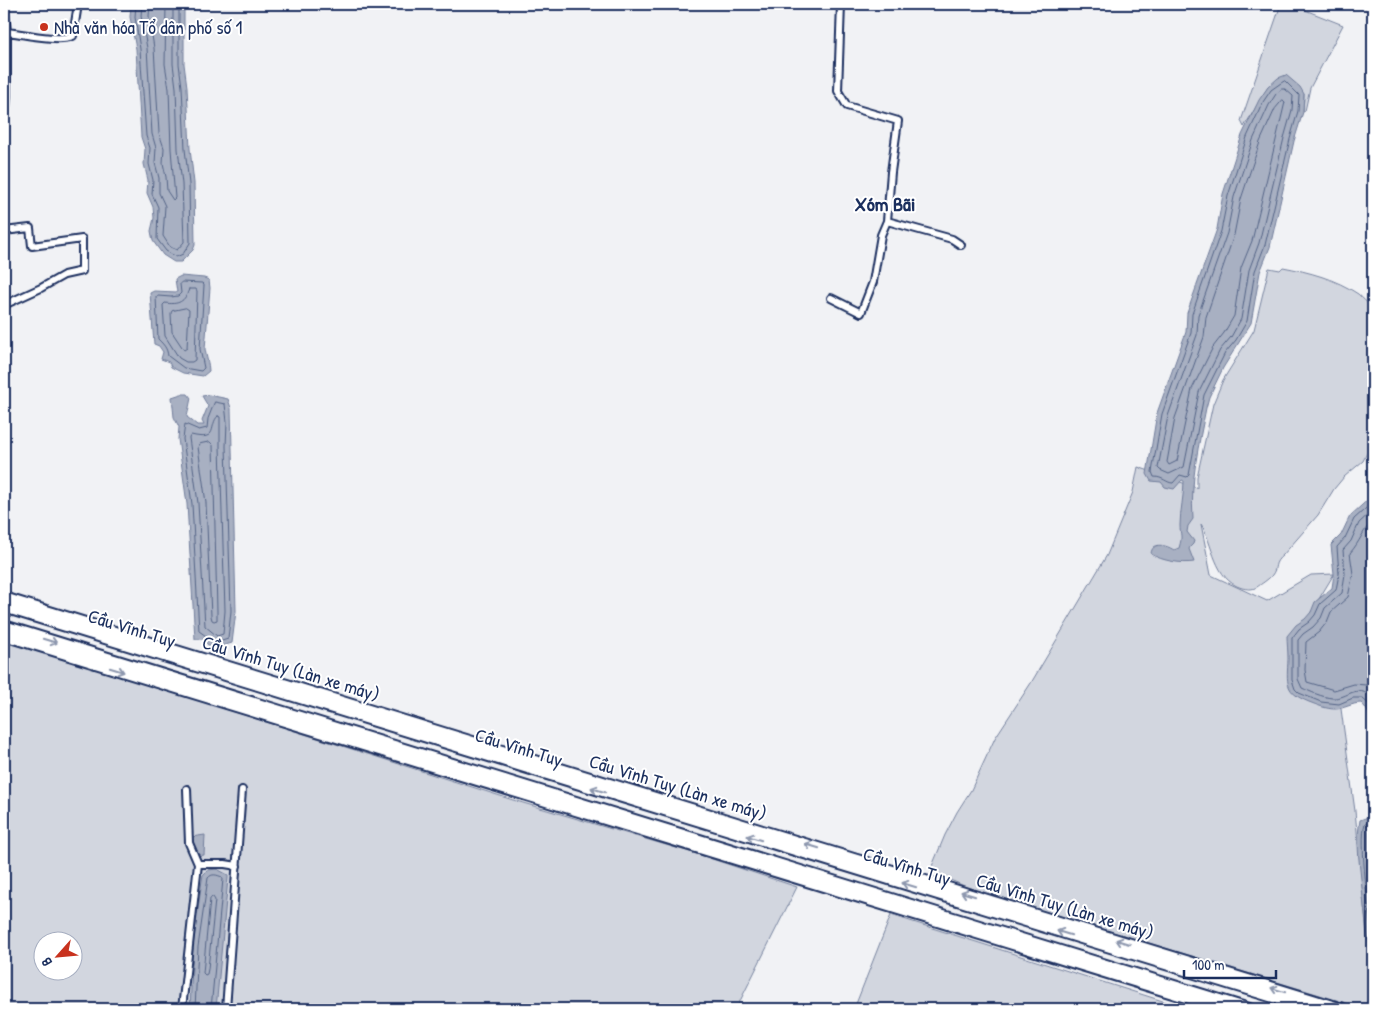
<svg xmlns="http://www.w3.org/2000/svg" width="1377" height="1013" viewBox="0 0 1377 1013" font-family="'Patrick Hand',sans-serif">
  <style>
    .green { fill: #d2d6df; stroke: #76829e; fill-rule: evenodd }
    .water { fill: #a8b0c2; stroke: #707c9a }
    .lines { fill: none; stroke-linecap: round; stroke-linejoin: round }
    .shore { stroke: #536386; stroke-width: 1 }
    .minor-casing { stroke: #1b2f5e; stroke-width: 10 }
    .highway-casing { stroke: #1b2f5e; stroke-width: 14 }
    .minor { stroke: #fff; stroke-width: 6 }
    .highway { stroke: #fff; stroke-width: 10 }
    .oneway { stroke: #8d97ae }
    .poi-dot { fill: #c8321e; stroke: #fff; stroke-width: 2 }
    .labels { text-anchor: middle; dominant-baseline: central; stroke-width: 4; stroke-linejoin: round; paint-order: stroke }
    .poi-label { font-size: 19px; fill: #1b2f5e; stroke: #fff; text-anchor: start }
    .street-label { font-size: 19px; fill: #1b2f5e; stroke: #fff }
    .neighbourhood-label { font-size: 20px; font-weight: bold; fill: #1b2f5e; stroke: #fff }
  </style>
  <rect width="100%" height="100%" fill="#f1f2f5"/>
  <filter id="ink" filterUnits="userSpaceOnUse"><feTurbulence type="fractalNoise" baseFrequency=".02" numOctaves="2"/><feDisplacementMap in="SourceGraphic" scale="10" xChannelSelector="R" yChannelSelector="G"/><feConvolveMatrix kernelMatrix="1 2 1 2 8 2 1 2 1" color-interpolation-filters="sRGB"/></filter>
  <g filter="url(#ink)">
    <!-- green -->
    <path class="green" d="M1281,4l19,4 43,17 -33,63 -5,23 -2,1 1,-18 -36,-7 -24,40 -3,-6z
      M1283,267c26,5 53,12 75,27 5,4 9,10 15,13v134l-10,20 -19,16 -10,12 -16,26 -35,40c-11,9 -5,12 -11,20 -3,4 -11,9 -15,12 -5,3 -10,2 -15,1 -28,-8 -29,-45 -41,-64l10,51 56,26 44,-26 23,-1 -23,38v42l30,55 14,102 12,125 6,28v45h-7l-395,-120 -41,-18 15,-36 12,-23 14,-22 24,-52 36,-55 76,-128 26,-63 5,-25 59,21v-11l16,-73 10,-24 31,-50 15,-62 11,2z
      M4,639l509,161 187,55 97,32 -61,122h-732zM42,940h30v30h-30z
      M891,915l297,94h-334z"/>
    <!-- water -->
    <path class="water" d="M131,4h53v60l3,23 3,62 4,34 1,62 -2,5 -12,12h-7l-11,-7 -10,-14 -2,-10 3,-13 -1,-11 -6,-14 1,-13 -4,-16 1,-15 -4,-12 -5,-88 -6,-32z
      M1286,75l14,12 4,7 -1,18 -9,29 -24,106 -10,25 -9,51 -28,45 -14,29 -3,11c-7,36 -16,73 -13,111l-5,7 -1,6 7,9 -1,3 -3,3 -1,2 5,13c-12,2 -32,-1 -43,-8 1,-13 15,-9 23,-4l5,-2c4,-13 1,-12 1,-23 0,-14 4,-29 4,-44l-2,-1 -8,9 -9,-2 -4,-5 -10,-1 -4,-7 10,-61 29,-81 1,-19 30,-84 6,-35 19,-59 17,-35 9,-13 10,-9z
      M181,276l23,2 5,2 1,8 -5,61c1,7 4,15 4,22l-6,5 -20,-3 -12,-6 -2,-5 -8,-3 2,-7 -4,-6 -5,-2 -4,-51 4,-2 23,1 -2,-13z
      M181,394h7l3,4 -4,19 10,8h7l-2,-4 6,-15 -6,-10 7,-1 19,4 3,9 5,203 -4,32 -17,5 -6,-2 -6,-7h-8l-8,-135 -9,-65 1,-12 -5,-10 -2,-20z
      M1373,495v250c-9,-14 4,-28 -12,-42 -9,0 -17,6 -26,6 -9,0 -18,-4 -26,-7 -25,-10 -22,-19 -21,-43 0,-8 -1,-16 -1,-23l9,-11 9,-6 6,-7 4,-10 17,-14 2,-14 -3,-29 10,-10 9,-19z
      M1368,817h5v147c-6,-29 -9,-57 -12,-85 -2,-19 -5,-40 -1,-59z
      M205,835l-1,20 -8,1 -5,-19z
      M217,869l11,6v3l-12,131h-26l3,-63 8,-59 2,-12 5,-5z"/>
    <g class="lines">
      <!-- shore -->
      <path class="shore" d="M136,4l-1,13 5,32 6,87 4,12 -1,16 4,16 -1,14 6,13 -1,32 9,12 10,6 7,-3 7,-11 -1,-59 -4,-35 -3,-62 -3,-23v-60
        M142,4l-1,12 6,32 5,86 4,14 -1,15 4,15v15l6,13 -2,30 7,11 7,3 7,-8 -2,-58 -4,-35 -2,-61 -3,-24v-60
        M150,4l-1,12 5,32 5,85 5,15 -1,15 3,14 1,14 6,9 2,-2 -4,-49 -2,-60 -4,-25 1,-60
        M1285,81l14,14 -1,16 -8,28 -25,106 -10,26 -8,50 -11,19 -11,13 -21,42 -15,80 -2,2 -7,-2 -7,8c-6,0 -10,-6 -19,-6l-2,-5 10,-58 29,-81 1,-19 29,-83 7,-35 19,-59 16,-35 8,-12 10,-7z
        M1282,89h3l8,7 -1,14 -8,28 -25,105 -10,27 -8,49 -10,18 -11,13 -21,42 -15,75 -15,7 -9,-4 -2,-2 10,-52 29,-81 1,-20 29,-82 7,-36 19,-57 16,-35 7,-11z
        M1283,100l2,2 -33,139 -11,27 -7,48 -10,17 -11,14 -21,42 -15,72 -8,4 -2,-3 8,-44 29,-81 2,-20 28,-82 7,-36 19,-57 15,-33z
        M182,282l20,1 2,2 -4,64 4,19 -3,3 -17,-3 -16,-12c-1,-8 -4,-11 -10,-17l-2,-42 2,-1 13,1 7,-1 3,-3 -1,-9z
        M189,289h7l1,2 -2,69 -3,2h-6l-7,-4 -14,-22 -2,-31 2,-2c13,2 20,-1 24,-14z
        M186,308l3,2 -2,38 -3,2 -12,-18 -1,-19 1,-2z
        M215,402l10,2 2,18 -1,24 5,165 -3,28 -12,4 -17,-12 -7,-127 -9,-65 2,-15 14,6 8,-2 1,-9z
        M218,416l2,1v29l5,165 -2,23 -6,2 -12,-10 -7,-123 -9,-65 2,-3c29,7 17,-10 27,-19z
        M210,442l3,3 4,166v9l-3,1 -2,-1 -1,-4 -5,-113 -8,-56 2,-3z
        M1373,502l-19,17 -9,19 -8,9 2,27 -3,16 -16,14 -5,11 -6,7 -10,7 -7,9v42l3,9 4,4 22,9 18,2 14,-6h9l11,10
        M1373,510l-14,13 -8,18 -8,9 2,24 -3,19 -17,15 -4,10 -8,9 -10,7 -5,6v39l4,9c9,4 20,9 30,10 17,1 23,-16 41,0
        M1373,520c-10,10 -13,22 -23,33l3,21 -5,23 -17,15 -4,10 -8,10 -13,10 -1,28 2,12 27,8 20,-6 12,1 7,3
        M1373,822l-8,2c-6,14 4,97 8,116
        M1373,828l-3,3 3,53
        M213,897l2,3 -7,69 -1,5 -2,1 -2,-2 7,-74z
        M195,1009l3,-62 10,-69c4,-5 9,-3 14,-1l1,2 -12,130"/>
      <defs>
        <path id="minor" d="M4,5l3,27h-2
          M4,130l3,-34v-64c17,2 52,10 66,4l5,-32
          M4,155v17
          M887,221l65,18 9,6
          M4,231l26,-3 2,18 50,-7v32l-18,4 -23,13 -37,17
          M4,283l1,22
          M831,298l30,15 12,-31 8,-47 6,-14 4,-49 7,-51 -51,-15 -9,-15 3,-87
          M187,789l2,54 9,21
          M182,1009l16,-145h27l12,2
          M226,1009l16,-219"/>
        <path id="highway" d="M4,598l1338,411
          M4,607l1308,402
          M4,626l1245,383
          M4,635l1221,374"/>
      </defs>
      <!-- minor casing -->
      <use href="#minor" class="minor-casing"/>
      <!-- highway casing -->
      <use href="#highway" class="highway-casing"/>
      <!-- minor -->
      <use href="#minor" class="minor"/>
      <!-- highway -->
      <use href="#highway" class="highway"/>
    </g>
    <!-- one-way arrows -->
    <defs><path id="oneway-shaft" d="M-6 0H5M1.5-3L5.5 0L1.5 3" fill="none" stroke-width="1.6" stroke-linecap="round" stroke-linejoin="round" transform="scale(1.25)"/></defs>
    <g class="oneway">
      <use href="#oneway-shaft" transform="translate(50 641) rotate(17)"/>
      <use href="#oneway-shaft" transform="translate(117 670) rotate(17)"/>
      <use href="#oneway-shaft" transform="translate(598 790) rotate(-163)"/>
      <use href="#oneway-shaft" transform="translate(754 838) rotate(-163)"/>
      <use href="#oneway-shaft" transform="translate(812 846) rotate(-163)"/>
      <use href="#oneway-shaft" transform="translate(909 885) rotate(-163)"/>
      <use href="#oneway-shaft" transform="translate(968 894) rotate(-163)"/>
      <use href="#oneway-shaft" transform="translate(1064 933) rotate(-163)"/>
      <use href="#oneway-shaft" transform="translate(1123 942) rotate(-163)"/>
      <use href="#oneway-shaft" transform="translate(1278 990) rotate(-163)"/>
    </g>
  </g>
  <!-- markers -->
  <circle class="poi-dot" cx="44" cy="27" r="5"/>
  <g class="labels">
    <!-- poi labels -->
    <g class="poi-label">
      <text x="54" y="27">Nhà văn hóa Tổ dân phố số 1</text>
    </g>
    <!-- street labels -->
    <g class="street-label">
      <text transform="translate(132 628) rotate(17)">Cầu Vĩnh Tuy</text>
      <text transform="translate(291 668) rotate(17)">Cầu Vĩnh Tuy (Làn xe máy)</text>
      <text transform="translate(519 747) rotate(17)">Cầu Vĩnh Tuy</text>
      <text transform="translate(678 787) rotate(17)">Cầu Vĩnh Tuy (Làn xe máy)</text>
      <text transform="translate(907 866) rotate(17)">Cầu Vĩnh Tuy</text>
      <text transform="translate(1065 906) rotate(17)">Cầu Vĩnh Tuy (Làn xe máy)</text>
    </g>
    <!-- neighbourhood labels -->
    <g class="neighbourhood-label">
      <text x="885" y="203">Xóm Bãi</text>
    </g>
  </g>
  <!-- margin -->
  <rect width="1377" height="1013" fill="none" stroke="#fff" stroke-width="20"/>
  <rect x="10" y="10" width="1357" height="993" fill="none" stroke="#1b2f5e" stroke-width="2" filter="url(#ink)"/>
  <!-- north arrow -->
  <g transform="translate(58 956) rotate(243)"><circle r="24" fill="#ffffff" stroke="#a4acbf"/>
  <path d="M0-4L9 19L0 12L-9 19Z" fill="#c8321e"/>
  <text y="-8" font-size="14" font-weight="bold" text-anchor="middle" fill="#1b2f5e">B</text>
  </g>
  <!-- scale -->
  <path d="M1184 970v8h92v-8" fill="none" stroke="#1b2f5e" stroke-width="2.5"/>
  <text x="1192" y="970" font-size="15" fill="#1b2f5e" stroke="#ffffff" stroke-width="4" paint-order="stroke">100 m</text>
</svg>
